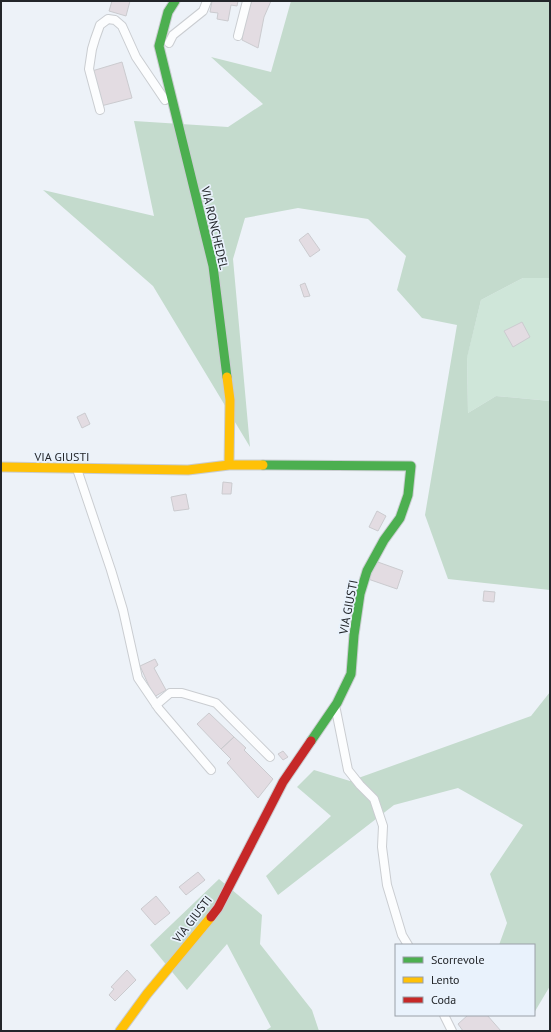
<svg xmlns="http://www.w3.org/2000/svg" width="551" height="1032" viewBox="0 0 551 1032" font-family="'PT Sans',sans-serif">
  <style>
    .green { fill: #cfe6d9 }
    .forest { fill: #c4dbcd }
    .building { fill: #e3dce2; stroke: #cbcbcf }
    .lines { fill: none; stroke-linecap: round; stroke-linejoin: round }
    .lane-casing { stroke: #cacdd1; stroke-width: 10 }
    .fast-casing { stroke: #cacdd1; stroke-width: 11 }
    .slow-casing { stroke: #cacdd1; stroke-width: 11 }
    .jam-casing { stroke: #cacdd1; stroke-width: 11 }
    .lane { stroke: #fcfdfe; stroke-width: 8 }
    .fast { stroke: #4caf50; stroke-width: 9 }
    .slow { stroke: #ffc107; stroke-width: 9 }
    .jam { stroke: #c62828; stroke-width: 9 }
    .labels { text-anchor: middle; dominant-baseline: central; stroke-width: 3.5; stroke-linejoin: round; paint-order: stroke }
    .street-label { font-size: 12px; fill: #23262a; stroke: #e9f2fc }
  </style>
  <rect width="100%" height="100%" fill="#edf2f8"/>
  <!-- green -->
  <path class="green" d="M523,278h27v123l-54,-5 -28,17 -1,-56 14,-57z"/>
  <!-- forest -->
  <path class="forest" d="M291,1h259v277h-27l-42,22 -14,58 1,55 28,-17 54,5v189l-102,-11 -23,-64 32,-190 -35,-7 -25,-28 9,-34 -38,-37 -70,-11 -53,10 -12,41 17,188 -97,-161 -110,-96 111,26 -20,-95 94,6 35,-23 -52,-47 60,15z
    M550,692v294l-16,27v-68h-35l8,-22 -17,-49 33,-49 -65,-37 -64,17 -116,90 -12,-19 65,-60 -34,-29 17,-17 36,11 181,-65z
    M219,879l43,36 -2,29 52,66 7,21h-54l6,-4 -44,-83 -40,46 -37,-45z"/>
  <!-- building -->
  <path class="building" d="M112,1h18l-4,15 -17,-5z
    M212,1h26l-1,5 -6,-1 -3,16 -11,-2 1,-6 -8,-1z
    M252,1h19l-7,16 -6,31 -16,-8 3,-23z
    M122,62l10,36 -31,8 -9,-35z
    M308,233l12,17 -10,7 -11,-17z
    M305,283l5,13 -6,1 -4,-12z
    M522,322l8,15 -17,10 -9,-16z
    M85,413l5,11 -8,4 -5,-11z
    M223,482l9,1 -1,11h-9z
    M186,494l3,15 -15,2 -3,-14z
    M377,511l9,5 -8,15 -9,-4z
    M375,561l28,10 -6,18 -29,-10z
    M484,591l11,1 -1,10 -11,-1z
    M155,659l3,6 -4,3 12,22 -12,7 -14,-31z
    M209,713l25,24 -13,12 -24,-25z
    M234,737l12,11 -2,2 29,29 -15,19 -31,-35 4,-4 -10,-10z
    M283,751l5,6 -5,3 -5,-6z
    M198,872l7,8 -19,15 -7,-8z
    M156,896l14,17 -15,12 -14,-16z
    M127,970l9,10 -21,21 -6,-6 5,-6 -3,-2z
    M468,1015h19l14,16h-38l-5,-7z"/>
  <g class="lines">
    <defs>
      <path id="lane" d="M238,36l9,-35
        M169,43l4,-8 30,-24 4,-10
        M100,110l-11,-41 3,-20 3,-10 5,-14 8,-6 7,1 7,6 14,31 29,43
        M77,469l34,101 12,40 15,68 21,31 52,61
        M156,705l14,-12h12l34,10 54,54
        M336,710l12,60 12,15 14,14 9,27 -1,21 5,38 15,50 6,10
        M444,1015l8,16"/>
      <path id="fast" d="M175,1l-7,11 -9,34 54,220 14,111
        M263,465l148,1 -3,29 -8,23 -16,22 -17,31 -7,23 -6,41 -3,39 -14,29 -26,38"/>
      <path id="slow" d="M227,377l3,23 -1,65
        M1,467l187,3 41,-5h34
        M120,1031l27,-37 64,-77"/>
      <path id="jam" d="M211,917l7,-9 65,-126 28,-41"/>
    </defs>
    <!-- lane casing -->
    <use href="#lane" class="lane-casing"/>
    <!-- fast casing -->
    <use href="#fast" class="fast-casing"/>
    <!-- slow casing -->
    <use href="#slow" class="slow-casing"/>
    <!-- jam casing -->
    <use href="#jam" class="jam-casing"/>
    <!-- lane -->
    <use href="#lane" class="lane"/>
    <!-- fast -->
    <use href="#fast" class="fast"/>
    <!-- slow -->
    <use href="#slow" class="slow"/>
    <!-- jam -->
    <use href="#jam" class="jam"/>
  </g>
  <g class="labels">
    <!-- street labels -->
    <g class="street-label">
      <text transform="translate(215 228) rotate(77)">VIA RONCHEDEL</text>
      <text x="62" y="456">VIA GIUSTI</text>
      <text transform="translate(348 607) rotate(-79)">VIA GIUSTI</text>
      <text transform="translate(192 919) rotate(-52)">VIA GIUSTI</text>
    </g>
  </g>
  <!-- border -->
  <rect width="551" height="1032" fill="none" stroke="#23262a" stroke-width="4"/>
  <!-- legend -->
  <rect x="395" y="944" width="140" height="72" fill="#e9f2fc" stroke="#9aa0a8"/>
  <rect x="403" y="957" width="20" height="6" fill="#4caf50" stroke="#9aa0a8"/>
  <text x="431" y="964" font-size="12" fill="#23262a">Scorrevole</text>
  <rect x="403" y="977" width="20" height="6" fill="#ffc107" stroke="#9aa0a8"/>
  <text x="431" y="984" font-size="12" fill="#23262a">Lento</text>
  <rect x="403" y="997" width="20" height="6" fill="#c62828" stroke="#9aa0a8"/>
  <text x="431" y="1004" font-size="12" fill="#23262a">Coda</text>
</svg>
